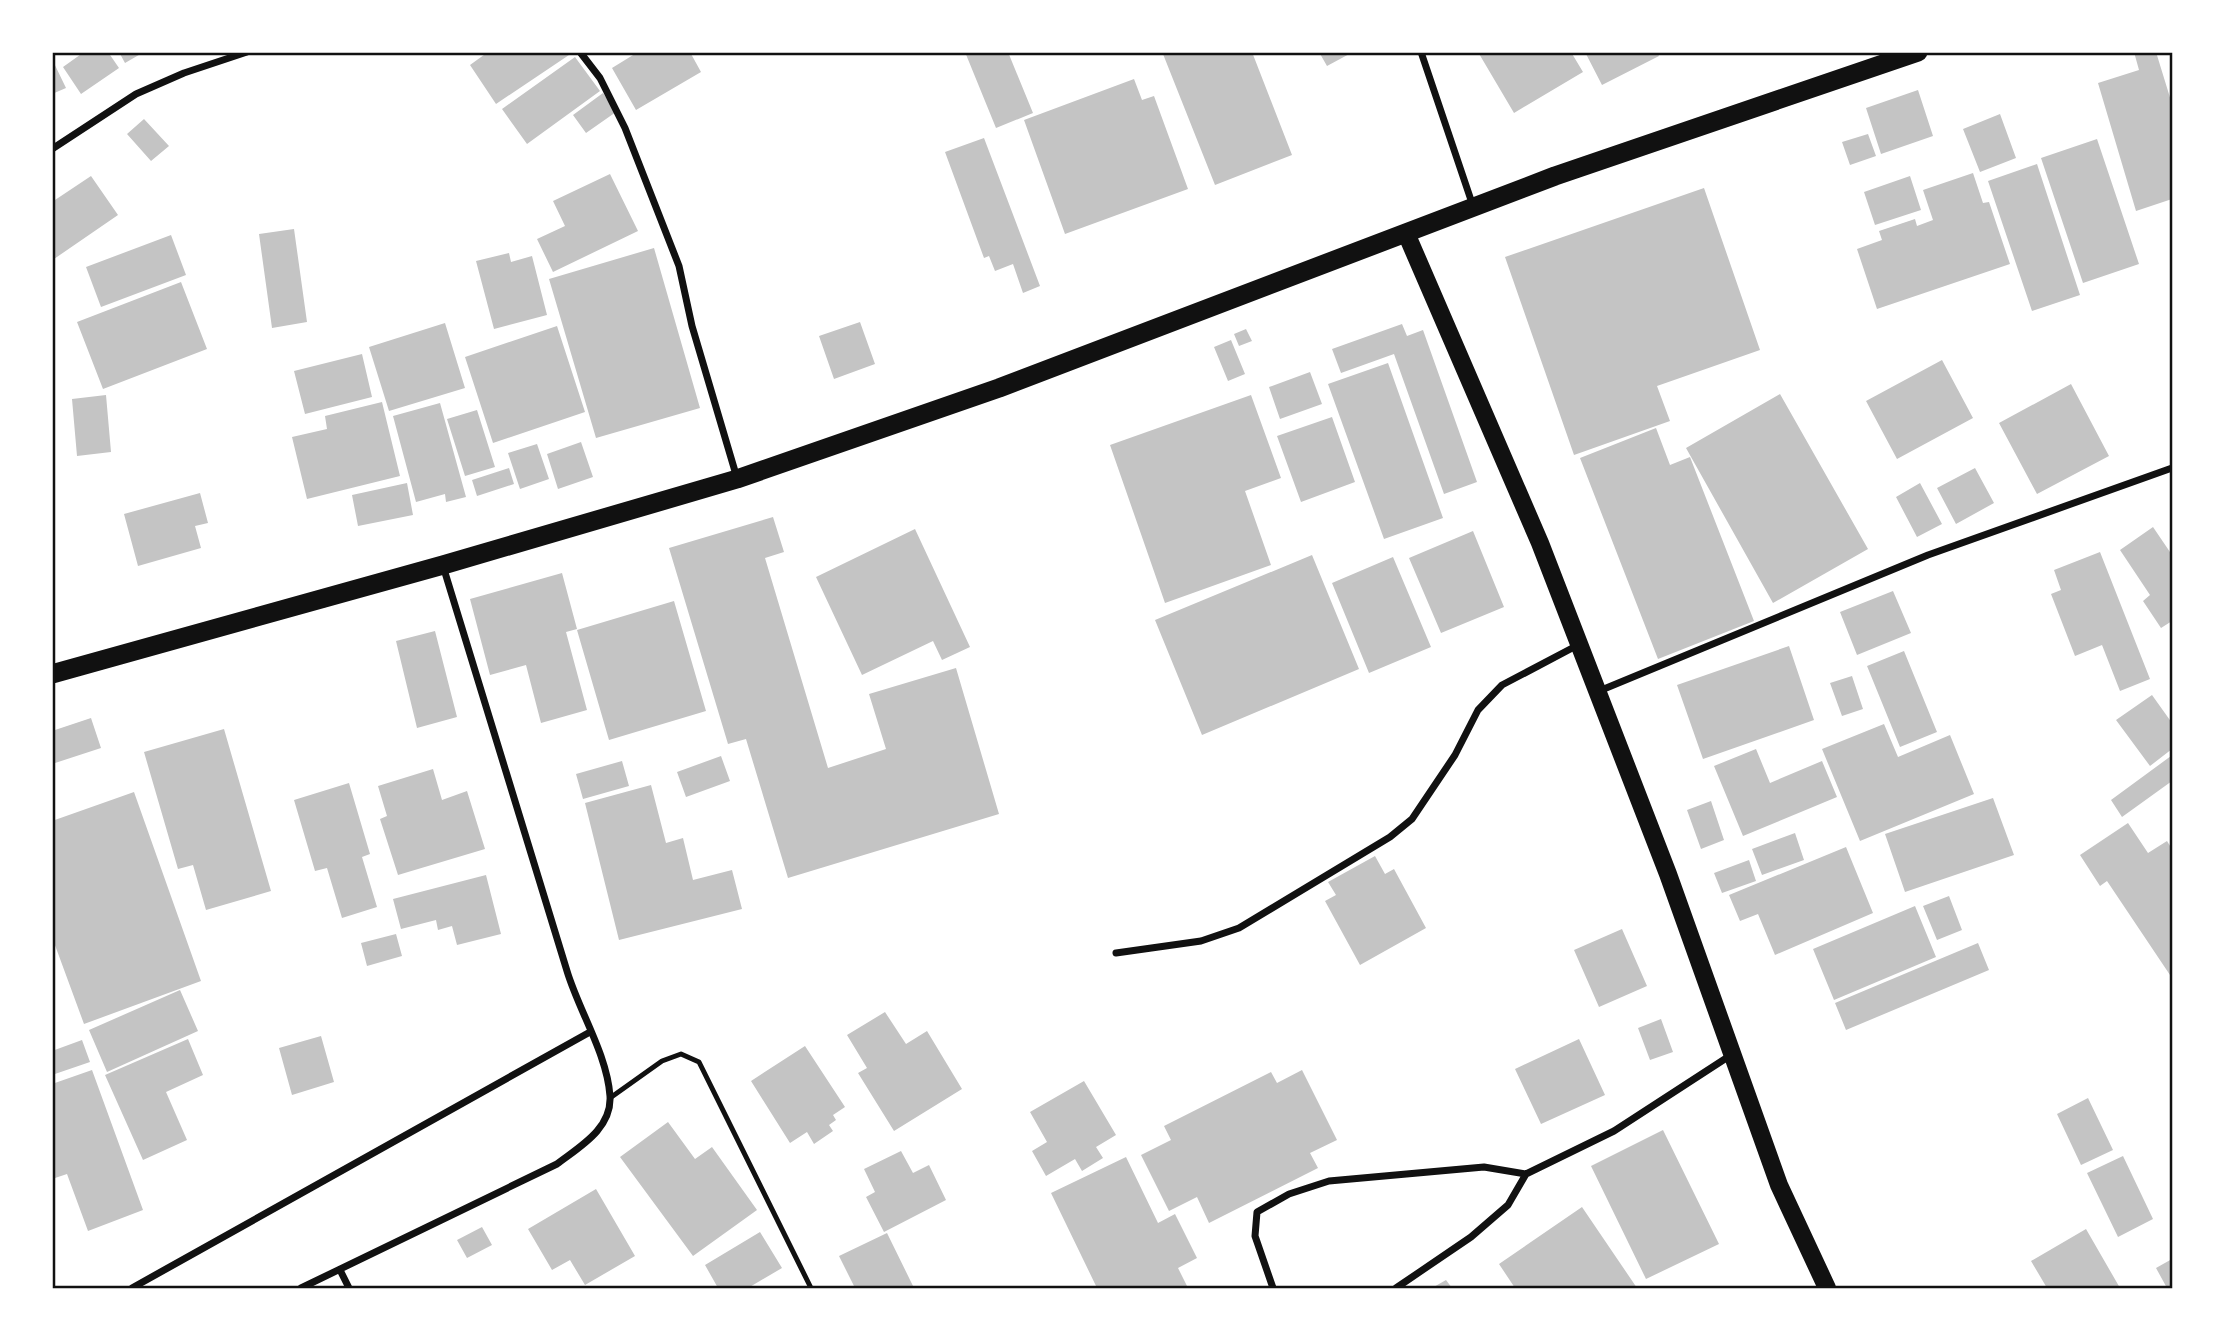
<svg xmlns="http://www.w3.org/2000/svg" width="2225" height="1341" viewBox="0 0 2225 1341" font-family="Ubuntu,sans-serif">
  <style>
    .building { fill: #c4c4c4 }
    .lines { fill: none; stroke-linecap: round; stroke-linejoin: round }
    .service { stroke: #111; stroke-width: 5 }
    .minor { stroke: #111; stroke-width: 7 }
    .primary { stroke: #111; stroke-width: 18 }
    .trunk { stroke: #111; stroke-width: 19 }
    .neatline { fill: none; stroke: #111; stroke-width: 2.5 }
  </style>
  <rect width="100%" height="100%" fill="#fff"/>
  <!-- building -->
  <path class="building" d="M84,52h24l11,16 -38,26 -18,-27z
    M119,52h25l-19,11z
    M488,52h79l2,3 -73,49 -26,-39z
    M638,52h52l11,20 -65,38 -24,-42z
    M965,52h43l25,61 -37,15z
    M1168,52h84l40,103 -77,30 -52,-131z
    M1319,52h34l-26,14z
    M1478,52h93l12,20 -69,41z
    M1585,52h72l2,4 -57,29z
    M2134,52h22l16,52v95l-36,12 -38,-128 41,-13z
    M575,57l25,34 -73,53 -25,-35z
    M52,59l14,29 -14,6z
    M1134,79l8,21 12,-4 34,93 -123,45 -41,-114z
    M1918,90l15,46 -52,18 -15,-46z
    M603,93l13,19 -30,21 -13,-18z
    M2000,114l16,44 -36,14 -17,-43z
    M144,119l25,27 -18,15 -24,-27z
    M1868,134l8,22 -26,9 -8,-23z
    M984,138l56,148 -17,7 -10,-29 -18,7 -6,-15 -5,2 -39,-106z
    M2097,139l42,125 -56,19 -42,-125z
    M2037,164l43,131 -48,16 -44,-130z
    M1973,173l10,30 6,-1 21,62 -133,45 -20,-60 25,-9 -3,-9 36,-12 2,7 16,-6 -10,-30z
    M610,174l28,57 -85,41 -16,-33 28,-13 -12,-25z
    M91,176l27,39 -64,44 -2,-57z
    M1910,176l11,34 -46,15 -11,-33z
    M1704,188l56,162 -103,36 13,35 -96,34 -69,-198z
    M294,229l13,93 -35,6 -13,-94z
    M171,235l15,40 -85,32 -15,-40z
    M654,248l46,160 -104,30 -47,-159z
    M509,253l2,9 21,-6 15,59 -53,14 -18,-68z
    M181,282l26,67 -104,40 -26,-67z
    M860,322l15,42 -41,15 -15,-43z
    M445,323l20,65 -76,23 -20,-64z
    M1402,324l5,12 16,-6 54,152 -33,12 -50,-140 -53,19 -9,-24z
    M557,326l28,86 -92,31 -28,-86z
    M1246,329l6,12 -13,5 -5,-12z
    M1231,340l14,34 -17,7 -14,-34z
    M362,354l10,43 -67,17 -11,-43z
    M1942,360l31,58 -76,41 -31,-58z
    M1388,363l55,155 -59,21 -56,-155z
    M1310,372l12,32 -42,15 -11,-32z
    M2071,384l38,72 -72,38 -38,-71z
    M1780,394l88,155 -95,54 -87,-155z
    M106,395l5,57 -34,4 -5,-57z
    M1251,395l30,83 -36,13 26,74 -106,38 -55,-158z
    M382,402l18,74 -93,23 -15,-62 35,-8 -2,-13z
    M440,403l26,94 -20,5 -1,-8 -29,8 -23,-86z
    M477,410l18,57 -30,9 -18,-57z
    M1332,417l23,65 -54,20 -24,-66z
    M1656,428l14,37 20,-8 64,164 -96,38 -78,-201z
    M581,442l12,35 -35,12 -11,-35z
    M537,444l12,35 -29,10 -12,-36z
    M509,468l5,16 -37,12 -5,-16z
    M1975,468l19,35 -38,21 -19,-36z
    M407,483l6,32 -55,11 -6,-31z
    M1920,483l22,41 -25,13 -21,-40z
    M200,493l8,30 -13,3 6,22 -63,18 -14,-52z
    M773,517l11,35 -19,6 63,210 58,-19 -17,-55 87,-26 43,146 -211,64 -42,-139 -18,5 -59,-196z
    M2153,527l19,28v66l-11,7 -18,-27 7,-6 -30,-45z
    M915,529l55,118 -28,13 -9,-19 -71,34 -46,-98z
    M1473,531l31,76 -63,26 -32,-75z
    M2100,552l50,127 -30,12 -18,-46 -27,11 -24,-62 10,-4 -7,-20z
    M1312,555l47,114 -157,66 -47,-115z
    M1393,557l38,90 -62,26 -37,-90z
    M562,573l15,56 -11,3 21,78 -46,13 -15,-58 -36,10 -20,-76z
    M1893,591l18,42 -54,22 -17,-43z
    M674,601l32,110 -97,29 -32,-110z
    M435,631l22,86 -40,11 -21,-87z
    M1789,646l25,74 -111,39 -26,-74z
    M1904,651l33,81 -37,15 -33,-81z
    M1852,676l11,33 -21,7 -12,-33z
    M2152,695l20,28v26l-22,17 -34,-46z
    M91,718l10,30 -49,16v-33z
    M1884,724l14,33 52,-22 24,59 -114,47 -38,-92z
    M224,729l47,162 -65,19 -13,-45 -15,4 -34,-117z
    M1756,749l14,34 52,-22 15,36 -94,39 -29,-70z
    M721,756l9,25 -44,16 -9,-25z
    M2171,756l1,25 -50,36 -11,-17z
    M622,761l7,25 -46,13 -7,-25z
    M433,769l9,31 25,-9 18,58 -87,26 -18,-56 7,-3 -9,-30z
    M349,783l21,71 -8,3 15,50 -35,11 -15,-50 -12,3 -21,-71z
    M651,785l15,58 17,-5 10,42 39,-10 10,39 -123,31 -34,-137z
    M134,792l67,189 -117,43 -32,-87v-116z
    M1993,798l21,57 -109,37 -20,-58z
    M1711,801l13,39 -23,9 -14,-39z
    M2128,823l20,30 19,-12 5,8v124l-2,2 -63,-94 -7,5 -20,-31z
    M1795,833l9,27 -42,15 -10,-26z
    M1846,847l27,66 -98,42 -17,-41 -18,7 -11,-26z
    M1375,856l10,18 9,-5 32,59 -66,37 -35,-64 11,-6 -8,-13z
    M1749,860l7,21 -34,12 -8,-20z
    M486,875l15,59 -44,11 -5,-19 -14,4 -2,-10 -35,9 -8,-30z
    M1949,896l13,34 -25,10 -14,-34z
    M1915,906l21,51 -102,43 -21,-51z
    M1622,929l25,57 -48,21 -25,-57z
    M396,934l6,22 -35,10 -6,-23z
    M1978,943l11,27 -143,60 -11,-27z
    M180,990l18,41 -91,41 -18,-42z
    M885,1012l21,32 21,-13 35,58 -68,42 -36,-58 9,-5 -20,-33z
    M1661,1019l12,33 -23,8 -12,-32z
    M321,1036l13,46 -42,13 -13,-47z
    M188,1039l15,36 -37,17 21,48 -44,20 -38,-85z
    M1579,1039l26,56 -64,29 -26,-55z
    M82,1040l8,22 -38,13v-24z
    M805,1046l40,61 -12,8 3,5 -7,5 4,6 -19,13 -7,-12 -17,11 -39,-62z
    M92,1070l51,140 -55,21 -21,-57 -15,5v-95z
    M1302,1070l35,70 -27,13 8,15 -109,55 -12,-26 -28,14 -28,-56 30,-15 -7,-14 107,-54 6,11z
    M1084,1081l32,54 -20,12 7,11 -21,13 -7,-12 -29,17 -14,-25 15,-9 -17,-30z
    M2088,1098l25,52 -32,15 -24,-51z
    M668,1122l27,37 17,-12 45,63 -64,46 -73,-99z
    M1663,1130l56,114 -73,35 -55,-113z
    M901,1151l12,22 16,-8 17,35 -62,32 -18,-35 9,-5 -11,-23z
    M2123,1156l30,63 -35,18 -31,-64z
    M1126,1157l32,66 17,-9 22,44 -19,10 10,20h-91l-46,-95z
    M596,1189l39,67 -50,29 -15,-25 -18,10 -24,-41z
    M1582,1207l55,81h-122l-16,-24z
    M482,1227l10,18 -25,13 -10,-18z
    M2086,1229l34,59h-73l-16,-27z
    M760,1232l22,36 -34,20h-30l-13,-23z
    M887,1233l27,55h-59l-16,-32z
    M2172,1259v29h-5l-11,-20z
    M1446,1280l6,8h-20z"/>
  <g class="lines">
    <!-- service -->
    <path class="service" d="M610,1098l52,-37 19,-7 18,8 112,226"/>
    <!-- minor -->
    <path class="minor" d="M580,52l20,26 25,50 54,138 13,60 45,152
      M1421,52l52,154
      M52,149l84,-55 48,-21 63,-21
      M1599,691l329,-136 244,-87
      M1116,953l85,-12 38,-13 151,-91 22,-18 43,-64 23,-45 24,-25 76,-40
      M340,1270l9,18
      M132,1288l458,-256
      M301,1288l256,-124c22,-17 55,-35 53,-68 -3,-42 -31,-85 -43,-125 -41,-135 -82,-270 -124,-405
      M1273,1288l-18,-52 2,-24 32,-18 40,-13 155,-14 42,7
      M1396,1288l75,-51 37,-32 18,-31 88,-43 117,-76"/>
    <!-- primary -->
    <path class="primary" d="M1406,233l134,310 128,331 111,311 48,103"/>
    <!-- trunk -->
    <path class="trunk" d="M52,674l391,-109 294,-86 262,-91 556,-212 363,-124"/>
  </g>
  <!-- border -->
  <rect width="2225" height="1341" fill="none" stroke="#ffffff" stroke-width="108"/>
  <rect x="54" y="54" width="2117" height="1233" class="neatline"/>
</svg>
